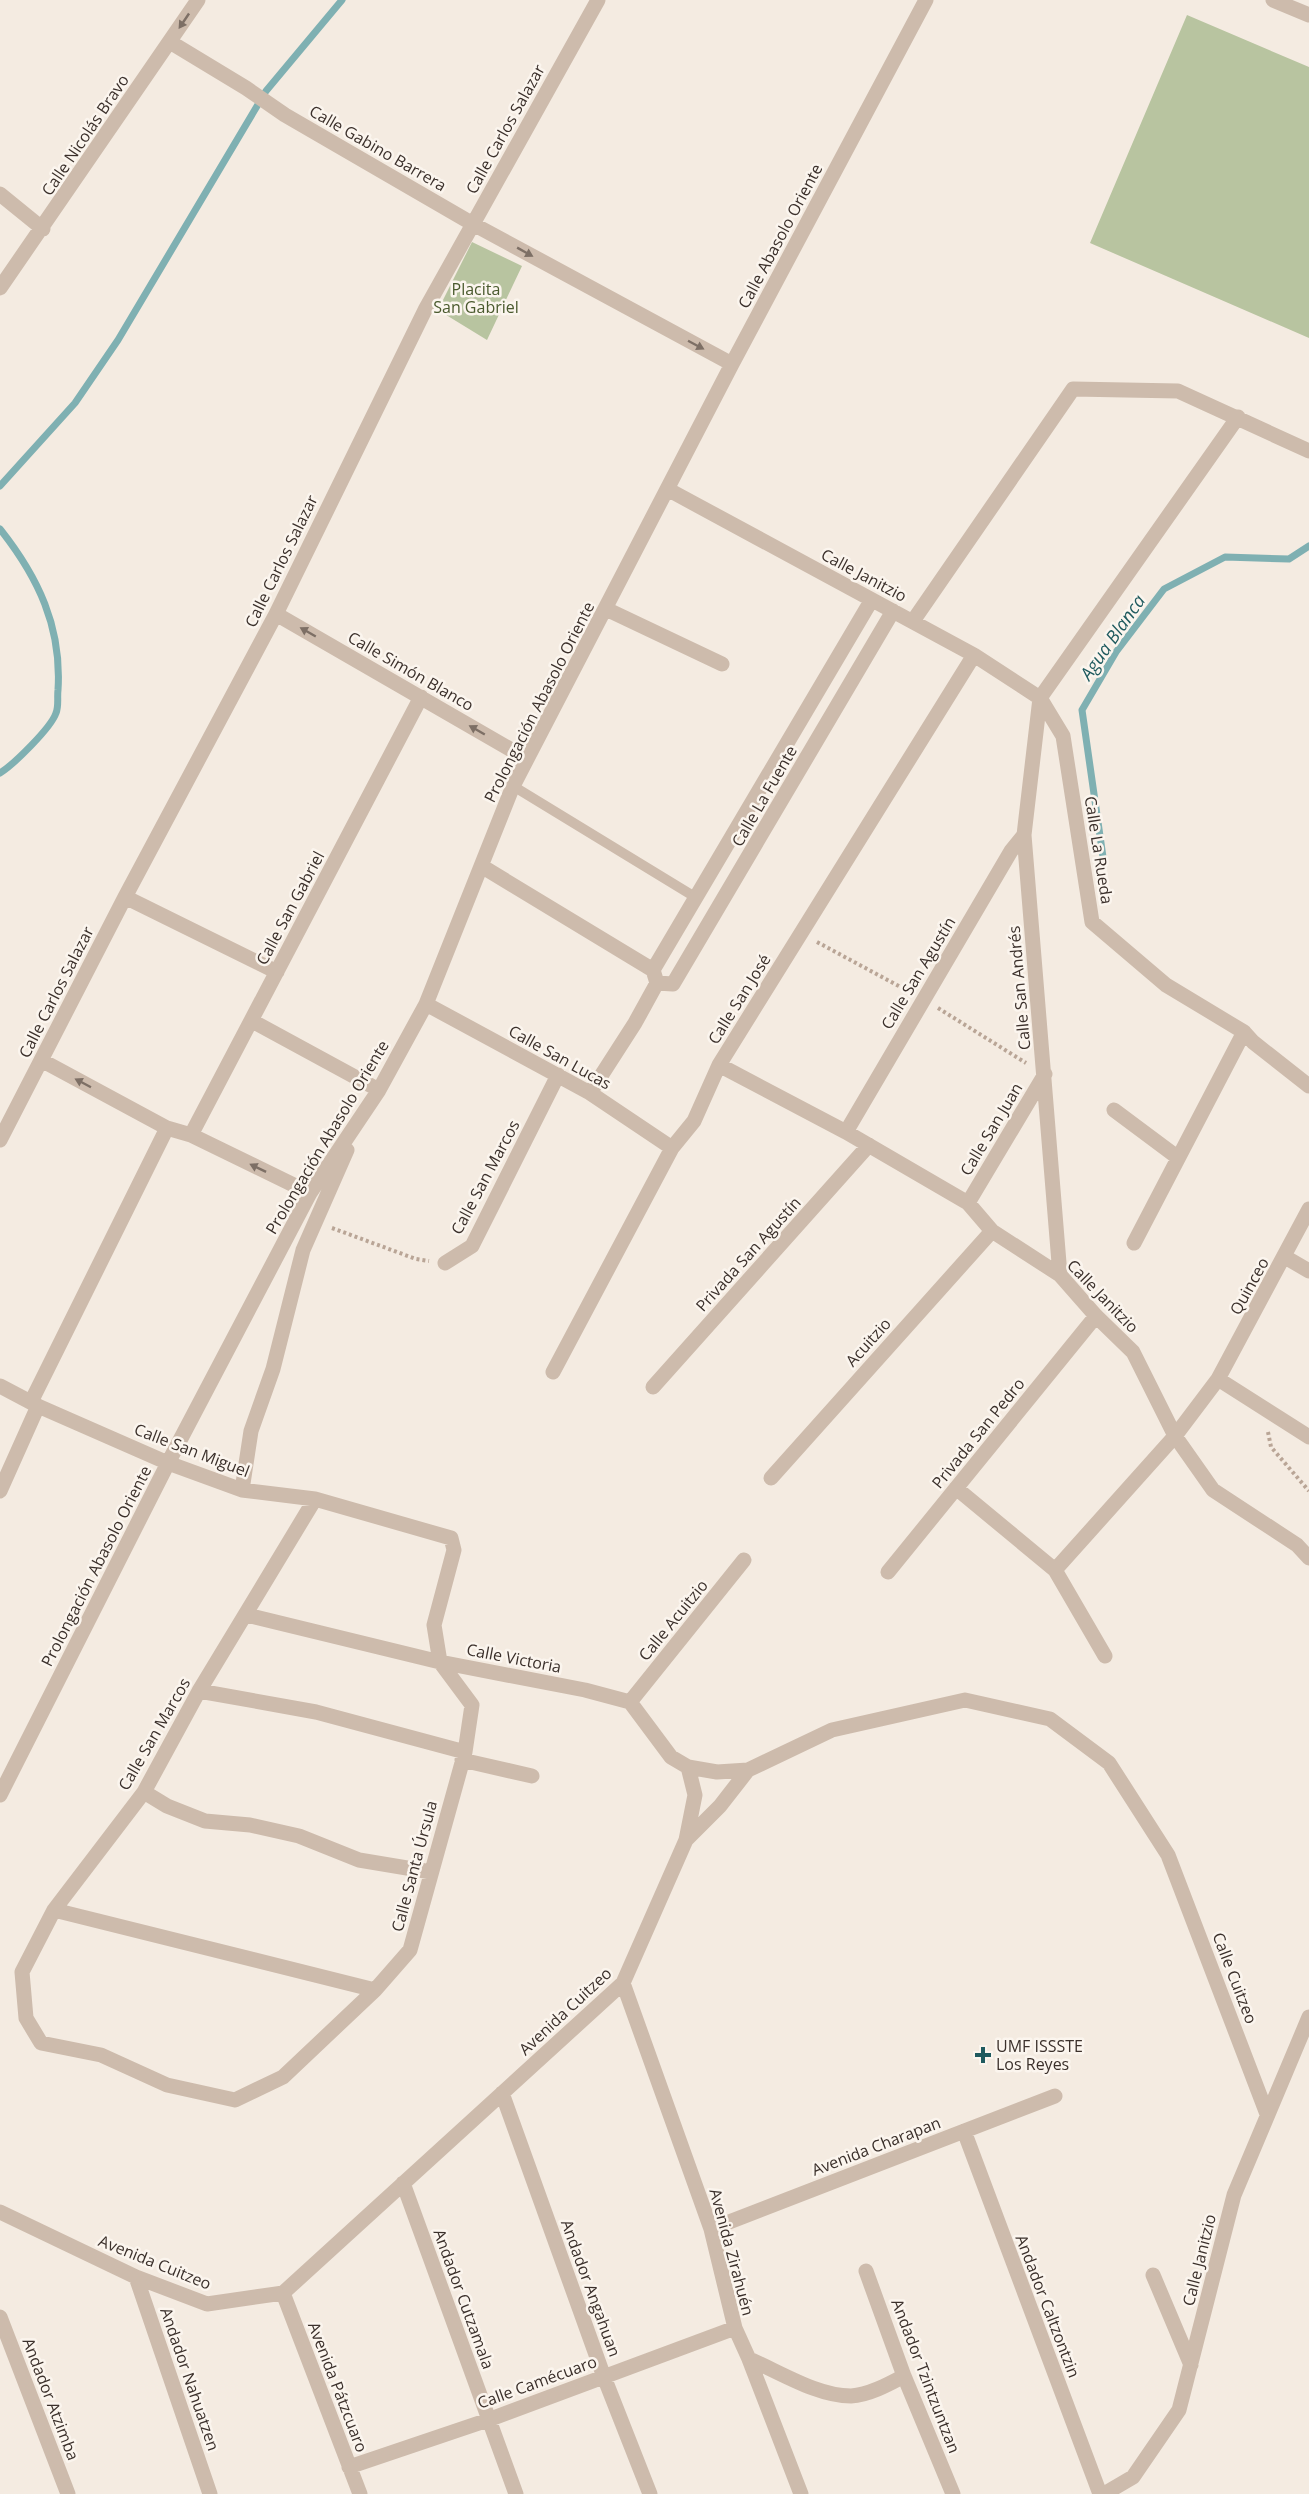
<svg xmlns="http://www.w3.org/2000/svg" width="1309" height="2494" viewBox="0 0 1309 2494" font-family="'Open Sans',sans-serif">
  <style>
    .green { fill: #b8c4a0 }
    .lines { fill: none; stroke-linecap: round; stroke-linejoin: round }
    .stream { stroke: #7fb0b2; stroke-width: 7 }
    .path { stroke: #b9a596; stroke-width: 4; stroke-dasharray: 3 3; stroke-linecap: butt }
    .service { stroke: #cdbbac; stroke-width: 10 }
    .minor { stroke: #cdbbac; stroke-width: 15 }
    .oneway { fill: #7d6f65 }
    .poi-dot { fill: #1f5a5e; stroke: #fbf5ee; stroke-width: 2 }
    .labels { text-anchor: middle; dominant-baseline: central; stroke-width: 5; stroke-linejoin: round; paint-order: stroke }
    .street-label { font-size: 16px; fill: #3b302b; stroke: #fbf5ee }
    .park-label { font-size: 16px; fill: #4a5a2e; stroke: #fbf5ee }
    .poi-label { font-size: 16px; fill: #3b302b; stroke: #fbf5ee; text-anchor: start }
    .water-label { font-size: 18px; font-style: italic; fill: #1f5a5e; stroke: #fbf5ee }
  </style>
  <rect width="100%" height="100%" fill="#f4ebe1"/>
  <!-- green -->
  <path class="green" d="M1187,15l122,52v271l-219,-95z
    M472,242l50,24 -35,74 -49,-30z"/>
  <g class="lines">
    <!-- stream -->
    <path class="stream" d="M0,486l75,-83 43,-63 148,-249 76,-91
      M0,529c38,48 62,98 58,161 -1,7 1,16 -2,23 -5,15 -43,52 -56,60
      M1103,857l-21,-147 34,-58 48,-63 61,-32 64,2 20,-13"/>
    <!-- path -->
    <path class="path" d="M817,942l91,49
      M938,1008l88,55
      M332,1228l84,31 13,2
      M1268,1432l3,15 38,44"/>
    <!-- service -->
    <path class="service" d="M513,786l182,111"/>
    <!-- minor -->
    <path class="minor" d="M1273,0l36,15
      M170,42l76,46 39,27 188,109 259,140
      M0,194l43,35
      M0,288l198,-288
      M669,490l305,165 66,43 23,38 29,186 74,63 78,47 9,10 56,44
      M606,609l116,55
      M276,614l251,145
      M913,621l160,-232 105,2 131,60
      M483,867l170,103 4,13 16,1 220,-373
      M125,897l152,75
      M653,970l218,-369
      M426,1004l164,89 82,55
      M252,1021l127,69
      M41,1060l126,68 24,7 119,58
      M719,1065l127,67 122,71 24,28 68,44 36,41 37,36 42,84 38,54 84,55 12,13
      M590,1093l45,-70 22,-40
      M1114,1110l63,47
      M846,1132l165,-281 13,-16
      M191,1135l230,-438
      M0,1140l125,-243 151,-283 149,-304 173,-310
      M968,1203l77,-129
      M1134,1243l110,-211
      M1285,1257l24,14
      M445,1263l27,-17 86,-171
      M1060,1275l-36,-440 16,-137 198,-281
      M553,1372l119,-224 22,-27 25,-56 255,-410
      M1218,1379l91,58
      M0,1386l38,20 130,57 74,27 73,9 136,39 3,12 -20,75 6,37 32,43 -7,47 -55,198 -35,40 -92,87 -48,23 -68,-15 -66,-30 -60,-12 -15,-25 -4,-46 32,-62 90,-118 55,-101 116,-192
      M653,1387l216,-242
      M31,1402l136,-274
      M771,1478l221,-247
      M956,1488l99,82 50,86
      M242,1490l9,-59 22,-62 30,-119 44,-100
      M0,1491l38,-85
      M1055,1570l120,-134 43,-57 91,-170
      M888,1572l208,-256
      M247,1615l193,47 145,28 45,12 41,55 17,10 29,5 31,-2
      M199,1691l117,21 149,40
      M630,1702l114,-142
      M462,1760l70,16
      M144,1792l23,14 38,15 45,4 49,11 60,24 72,12
      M0,1795l168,-332 142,-270 69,-103 47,-86 87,-218 219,-422 194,-364
      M686,1840l9,-45 -7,-28
      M54,1910l321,80
      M623,1983l88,246 24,99 14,31 52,135
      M502,2093l102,284 46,117
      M964,2131l136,363
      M403,2183l113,311
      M0,2212l136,65 71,27 76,-11 340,-310 63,-143 34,-34 28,-36 84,-40 133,-30 85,19 59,44 59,92 99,259
      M711,2229l344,-133
      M866,2271l38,105 49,118
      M1153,2275l38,90
      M136,2277l74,217
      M283,2293l77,201
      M0,2317l68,177
      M749,2359c31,13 68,37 102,37 18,-1 38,-12 53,-20
      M349,2467l139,-47 247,-92
      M1104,2494l29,-17 46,-67 55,-215 75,-178"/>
  </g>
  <!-- one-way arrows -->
  <defs><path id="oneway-solid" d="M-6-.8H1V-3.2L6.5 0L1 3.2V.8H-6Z" transform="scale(1.5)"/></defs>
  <g class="oneway">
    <use href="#oneway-solid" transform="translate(184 21) rotate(124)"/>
    <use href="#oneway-solid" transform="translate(525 252) rotate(29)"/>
    <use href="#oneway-solid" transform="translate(696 345) rotate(28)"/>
    <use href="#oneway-solid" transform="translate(308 632) rotate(-150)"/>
    <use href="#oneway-solid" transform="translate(477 730) rotate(-150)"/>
    <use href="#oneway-solid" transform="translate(83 1083) rotate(-152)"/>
    <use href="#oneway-solid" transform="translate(258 1168) rotate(-154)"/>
  </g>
  <!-- markers -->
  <path class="poi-dot" d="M980 2046h6v6h6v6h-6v6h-6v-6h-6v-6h6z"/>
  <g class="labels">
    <!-- street labels -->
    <g class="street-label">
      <text transform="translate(505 129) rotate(-61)">Calle Carlos Salazar</text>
      <text transform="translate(85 135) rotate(-56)">Calle Nicolás Bravo</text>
      <text transform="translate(378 148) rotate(30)">Calle Gabino Barrera</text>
      <text transform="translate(780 236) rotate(-62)">Calle Abasolo Oriente</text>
      <text transform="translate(281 561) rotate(-64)">Calle Carlos Salazar</text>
      <text transform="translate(864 575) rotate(28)">Calle Janitzio</text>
      <text transform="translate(411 671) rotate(30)">Calle Simón Blanco</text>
      <text transform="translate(539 702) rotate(-63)">Prolongación Abasolo Oriente</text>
      <text transform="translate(764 796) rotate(-60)">Calle La Fuente</text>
      <text transform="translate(1099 850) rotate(81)">Calle La Rueda</text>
      <text transform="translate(290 908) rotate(-62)">Calle San Gabriel</text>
      <text transform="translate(918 973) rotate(-59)">Calle San Agustín</text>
      <text transform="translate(1019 988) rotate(-95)">Calle San Andrés</text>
      <text transform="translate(56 992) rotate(-63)">Calle Carlos Salazar</text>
      <text transform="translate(739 999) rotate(-58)">Calle San José</text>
      <text transform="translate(560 1057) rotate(29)">Calle San Lucas</text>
      <text transform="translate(991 1129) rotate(-59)">Calle San Juan</text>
      <text transform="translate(327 1137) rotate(-59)">Prolongación Abasolo Oriente</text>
      <text transform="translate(485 1177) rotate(-62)">Calle San Marcos</text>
      <text transform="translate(748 1254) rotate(-48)">Privada San Agustín</text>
      <text transform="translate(1249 1286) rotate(-61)">Quinceo</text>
      <text transform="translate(1103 1296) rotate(46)">Calle Janitzio</text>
      <text transform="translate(868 1342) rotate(-48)">Acuitzio</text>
      <text transform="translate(978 1433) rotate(-51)">Privada San Pedro</text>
      <text transform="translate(192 1450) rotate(21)">Calle San Miguel</text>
      <text transform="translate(96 1566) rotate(-63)">Prolongación Abasolo Oriente</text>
      <text transform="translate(673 1620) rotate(-51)">Calle Acuitzio</text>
      <text transform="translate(514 1658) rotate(11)">Calle Victoria</text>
      <text transform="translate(154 1734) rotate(-60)">Calle San Marcos</text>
      <text transform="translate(414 1866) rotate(-75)">Calle Santa Úrsula</text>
      <text transform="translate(1235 1978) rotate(69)">Calle Cuitzeo</text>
      <text transform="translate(565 2011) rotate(-43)">Avenida Cuitzeo</text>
      <text transform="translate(876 2146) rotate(-21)">Avenida Charapan</text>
      <text transform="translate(732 2252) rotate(75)">Avenida Zirahuén</text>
      <text transform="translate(1199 2260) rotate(-76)">Calle Janitzio</text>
      <text transform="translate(155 2262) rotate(22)">Avenida Cuitzeo</text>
      <text transform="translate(591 2288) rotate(70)">Andador Angahuan</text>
      <text transform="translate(464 2299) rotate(70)">Andador Cutzamala</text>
      <text transform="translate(1048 2306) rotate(69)">Andador Caltzontzin</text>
      <text transform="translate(926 2376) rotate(69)">Andador Tzintzuntzan</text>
      <text transform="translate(190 2379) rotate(71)">Andador Nahuatzen</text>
      <text transform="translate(537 2382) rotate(-20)">Calle Camécuaro</text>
      <text transform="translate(338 2387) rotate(69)">Avenida Pátzcuaro</text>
      <text transform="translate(51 2399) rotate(69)">Andador Atzimba</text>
    </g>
    <!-- park labels -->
    <g class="park-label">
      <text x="476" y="289">Placita<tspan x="476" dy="18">San Gabriel</tspan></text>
    </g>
    <!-- poi labels -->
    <g class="poi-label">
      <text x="996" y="2046">UMF ISSSTE<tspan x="996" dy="18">Los Reyes</tspan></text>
    </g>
    <!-- water labels -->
    <g class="water-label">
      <text transform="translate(1112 637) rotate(-55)">Agua Blanca</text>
    </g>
  </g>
</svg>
